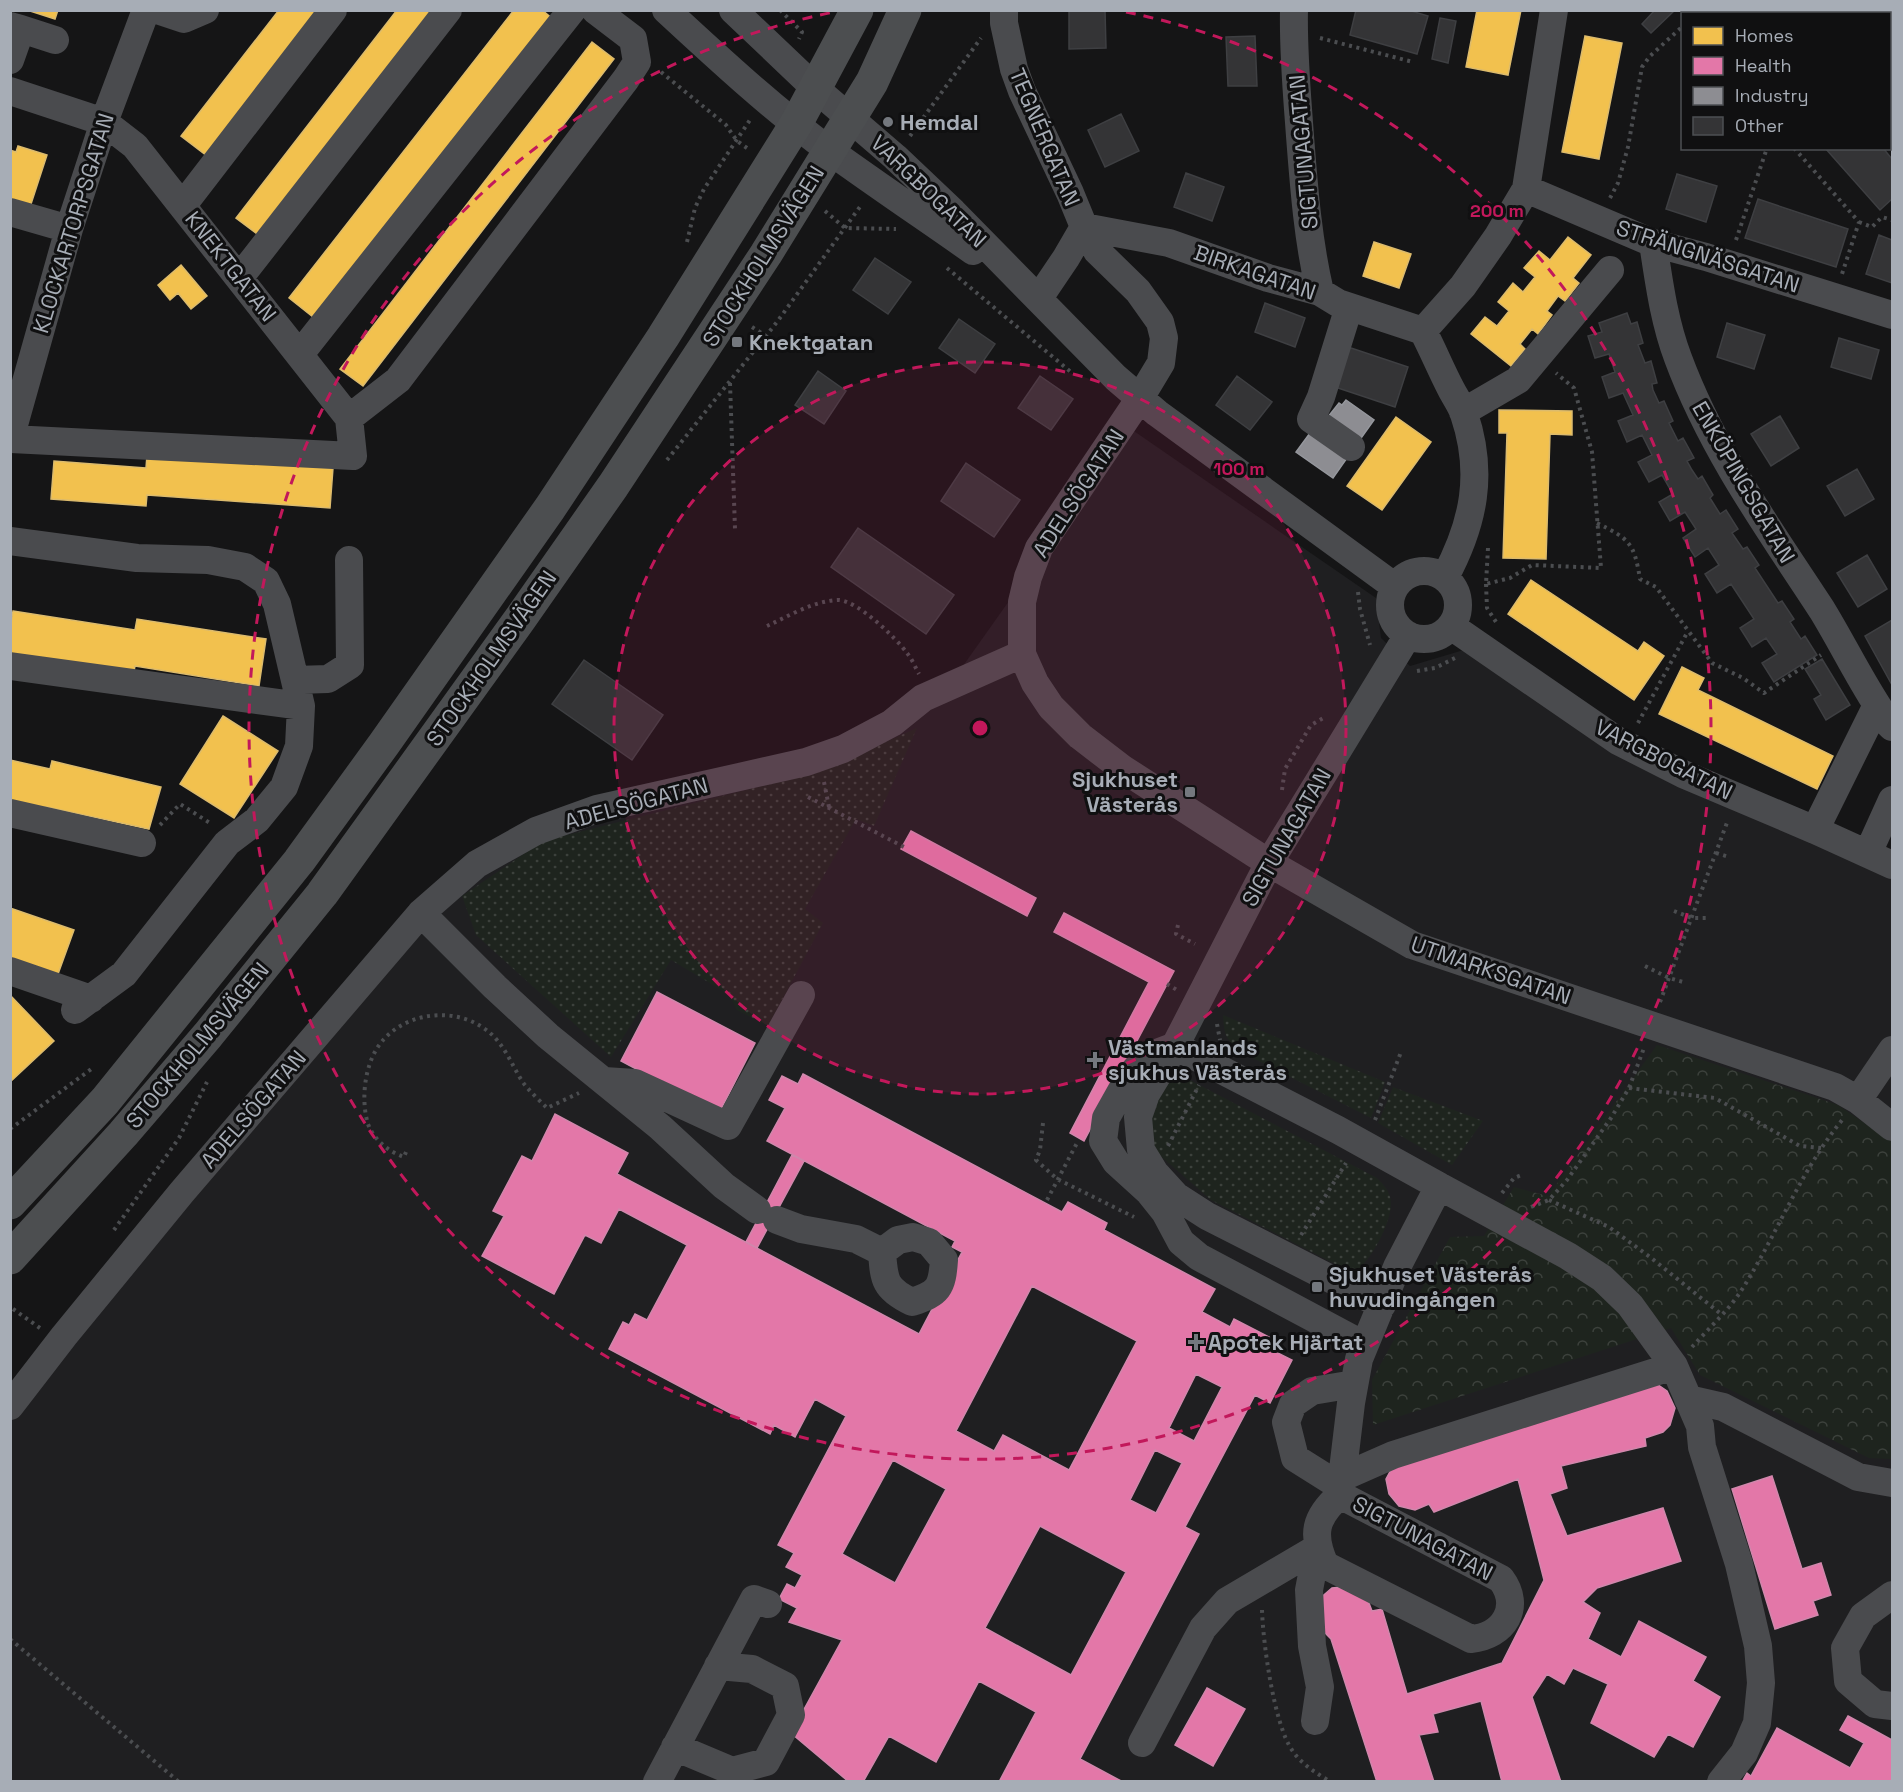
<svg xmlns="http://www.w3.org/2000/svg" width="1903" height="1792" viewBox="0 0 1903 1792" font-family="'Space Grotesk',sans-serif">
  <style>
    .built { fill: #1f1f21 }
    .grass { fill: url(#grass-dots) }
    .forest { fill: url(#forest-crowns) }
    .homes { fill: #f2c14e; stroke: #dcbb6d; stroke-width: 1.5 }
    .health { fill: #e377a8; stroke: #d187ac; stroke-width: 1.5; fill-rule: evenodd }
    .industry { fill: #8d8d92; stroke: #95979d; stroke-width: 1.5 }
    .building { fill: #343436; stroke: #3e3f42; stroke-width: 1.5 }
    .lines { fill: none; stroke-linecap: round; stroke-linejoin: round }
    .path { stroke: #4b4d50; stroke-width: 4; stroke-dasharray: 3 4.5; stroke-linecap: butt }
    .minor { stroke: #4a4b4e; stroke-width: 28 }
    .major { stroke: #4c4e50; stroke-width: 33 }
    .ring { fill: none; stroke: #c2185b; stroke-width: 3; stroke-dasharray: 10 8 }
    .poi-dot { fill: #74787e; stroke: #101011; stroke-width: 2 }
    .labels { text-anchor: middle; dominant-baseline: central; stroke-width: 6; stroke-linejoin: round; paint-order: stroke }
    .poi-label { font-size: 22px; font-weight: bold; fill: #a7adb6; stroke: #101011; text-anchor: start }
    .street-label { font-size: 22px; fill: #a7adb6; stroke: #101011 }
    .centre { fill: #c2185b; stroke: #101011; stroke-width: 3 }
    .ring-label { font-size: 18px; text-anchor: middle; font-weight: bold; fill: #c2185b; stroke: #101011; stroke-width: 6; stroke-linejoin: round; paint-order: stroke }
  </style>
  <defs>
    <pattern id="grass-dots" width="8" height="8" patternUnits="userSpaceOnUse" patternTransform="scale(1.5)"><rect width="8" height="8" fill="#1e241e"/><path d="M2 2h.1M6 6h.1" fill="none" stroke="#3c413c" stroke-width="1.8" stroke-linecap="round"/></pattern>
    <pattern id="forest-crowns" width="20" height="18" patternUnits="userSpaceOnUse" patternTransform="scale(1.5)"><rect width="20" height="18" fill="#1e241e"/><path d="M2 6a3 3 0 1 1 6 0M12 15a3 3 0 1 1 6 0" fill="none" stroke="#3c413c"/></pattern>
  </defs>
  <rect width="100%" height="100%" fill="#151516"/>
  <!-- built -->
  <path class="built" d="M1131,429l245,169 5,40 29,28 57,-17 425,228v904h-1881l-1,-395 363,-414 155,-134 284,-73 131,-71z"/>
  <!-- grass -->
  <path class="grass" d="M917,728l-43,98 -18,-7 -51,90 18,14 -55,103 -31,-16 -7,-15 -59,-35 -60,97 -135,-122 -14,-39 81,-55 275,-69z
    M1223,1015l162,67 -14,36 -128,-65c-17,-13 -19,-17 -20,-38z
    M1175,1078h11l191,100c5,5 11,11 13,19 6,19 -19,64 -34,74l-19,-6 -126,-65 -54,-47 -6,-15 -2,-19 15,-34z
    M1393,1087l90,34 -31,44 -74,-42z"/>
  <!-- forest -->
  <path class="forest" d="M1657,1045l181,60 54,37v317l-23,-1 -169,-83 -29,-47 -298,97 -1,-45 78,-143 34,-1 30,-49 34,9z"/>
  <!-- homes -->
  <path class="homes" d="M27,10h31l-3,9z
    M279,10h47l-115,149 -30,-23z
    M397,10h47l-179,230 -29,-22z
    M514,10h28l11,9 -235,302 -29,-23z
    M1477,10h44l-13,65 -42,-8z
    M1700,10h30l-3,4h-24z
    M1878,10h14v17l-2,-3v-10h-10z
    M1585,36l37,7 -23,116 -37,-7z
    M592,42l22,17 -251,327 -23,-17z
    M18,146l29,9 -17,52 -20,-6v-51l6,2z
    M1568,237l23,18 -18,23 6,5 -14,18 -7,-5 -11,15 5,4 -14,19 -6,-5 -12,15 5,5 -14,17 -40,-32 14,-17 12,9 12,-15 -11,-9 15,-19 10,9 12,-15 -11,-9 15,-17 11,9z
    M1374,242l37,12 -12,34 -36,-12z
    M181,265l26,31 -16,13 -13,-16 -8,7 -12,-15z
    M1499,410l73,1v24l-22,-1 -4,125 -43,-1 4,-125h-8z
    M1396,417l35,25 -49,68 -35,-24z
    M147,455l186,13 -3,40 -183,-13 -1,11 -95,-7 3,-38 92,7z
    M1531,580l107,71 6,-9 20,14 -30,44 -126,-86z
    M13,611l122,19 2,-11 129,20 -7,47 -124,-20 -2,10 -123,-19v-27z
    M1682,667l22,11 -6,12 135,66 -16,33 -158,-75z
    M223,716l55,35 -44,67 -54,-34z
    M10,760l40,9 2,-8 109,26 -12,42 -102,-22h-37z
    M10,908l64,22 -16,44 -48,-16z
    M10,995l44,46 -44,41z"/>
  <!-- health -->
  <path class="health" d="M911,831l125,67 -9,18 -126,-67z
    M1064,913l110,58 -90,170 -14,-8 79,-151 -95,-50z
    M657,992l98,51 -36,70 -98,-52z
    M803,1074l259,138 6,-10 39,21 -3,7 111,59 -13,23 28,15 4,-8 37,19 -5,9 26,13 -22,43 -15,-8 -70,132 14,7 -119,225 43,23h-124l37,-70 -57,-31 -43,81 -47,-26 -26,46h-14l-58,-49 51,-93 -53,-18 8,-14 -18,-9 8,-15 8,4 7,-13 -16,-8 8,-14 -16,-8 68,-129 -31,-17 -20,38 -21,-12 -4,9 -161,-85 14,-27 6,3 6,-11 12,6 40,-75 -68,-36 -18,34 -16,-8 -31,59 -72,-38 22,-40 -11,-5 29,-55 10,5 23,-47 73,39 -11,21 302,160 43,-82 -10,-5 3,-6 -188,-100 18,-33 -16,-8 13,-24 16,8zM1032,1286l105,55 -68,129 -66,-35 -9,16 -38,-20zM1196,1374l26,13 -28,54 -25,-13zM1155,1450l27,13 -26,50 -26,-13zM893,1460l53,29 -51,94 -53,-29zM1040,1526l86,46 -55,103 -86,-47z
    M792,1155l12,6 -47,87 -11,-6z
    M1651,1380l16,11 8,17 -5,17 -7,7 -18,6 1,8 -85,20 6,22 -17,6 17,42 96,-28 18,53 -84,27 -14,14 17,11 -12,26 33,18 18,-36 67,36 -13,24 27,16 -27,50 -25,-13 -14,23 -63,-34 17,-39 -35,-16 -9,16 -17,-10 -15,23 29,85h-59l-21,-81 -48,13 5,18 -19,3 15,47h-57l-46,-143 -7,-7 -6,-32 14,-12 19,-2 16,12 5,13 10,-2 25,85 95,-31 42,-83 -26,-101 -84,33 -5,-8 -14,6 -16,-4 -10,-12 -3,-15 7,-13z
    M1772,1476l30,93 19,-6 10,32 -18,6 5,14 -43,14 -43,-140z
    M1207,1688l38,21 -32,57 -38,-21z
    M1848,1716l44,24v42h-150l5,-9 4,3 26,-48 73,40 14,-25 -24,-13z"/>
  <!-- industry -->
  <path class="industry" d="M1346,400l28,20 -15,21 -32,-23 12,-15 3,2z
    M1310,433l37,25 -14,20 -37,-26z"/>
  <!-- building -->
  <path class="building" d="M1069,10h36l1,38 -37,1z
    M1356,10h52l20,6 -11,38 -67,-19z
    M1655,10h20l-24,23 -9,-9z
    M1440,18l16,3 -8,42 -16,-4z
    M1255,36l2,50h-29l-2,-49z
    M1121,114l18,37 -34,16 -17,-37z
    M1825,148h58l9,11v40l-12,11z
    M1186,173l38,14 -12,34 -38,-14z
    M1677,174l40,12 -11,36 -40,-13z
    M1758,199l90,30 -12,38 -91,-29z
    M1879,235l13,5v43l-26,-9z
    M875,258l36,24 -23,32 -35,-24z
    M1265,303l40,15 -10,29 -40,-15z
    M1627,313l4,11 6,-2 6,21 -5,2 7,18 6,-2 6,22 -5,1 1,6 6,13 5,-2 9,20 -4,2 9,18 5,-3 11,20 -7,3 5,9 6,9 4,-3 11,19 -3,3 10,16 6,-4 12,19 -6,4 11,16 4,-2 12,18 -4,3 23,35 4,-2 12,18 -4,3 11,17 4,-3 12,19 -43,27 -12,-19 15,-9 -11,-16 -14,9 -12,-19 14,-9 -23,-35 -14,9 -12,-19 14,-9 -11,-17 -13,9 -12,-19 13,-9 -11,-17 -15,9 -11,-19 14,-8 -11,-19 -13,7 -11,-20 14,-7 -10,-20 -15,7 -9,-21 15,-6 -10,-22 -14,5 -7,-21 13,-5 -6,-18 -14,4 -7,-22 14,-4 -3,-9z
    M959,319l36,25 -20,29 -36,-25z
    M1727,323l38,12 -11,34 -37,-12z
    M1839,338l40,12 -8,29 -40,-12z
    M1342,345l66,22 -13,40 -66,-22z
    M818,371l28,20 -22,33 -29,-19z
    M1040,376l33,23 -22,31 -33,-22z
    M1237,376l35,26 -22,28 -34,-25z
    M1780,416l19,32 -28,18 -20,-32z
    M966,463l54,37 -26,37 -53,-36z
    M1857,469l17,30 -29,17 -18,-30z
    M858,528l96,67 -28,39 -95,-67z
    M1867,555l20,34 -29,18 -21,-34z
    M1892,620v65l-27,-49z
    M1822,659l28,46 -24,15 -12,-21 7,-4 -16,-26z
    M584,660l79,55 -31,45 -80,-56z"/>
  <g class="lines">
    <!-- path -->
    <path class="path" d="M780,10l22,22 -3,7
      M1320,38l93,24
      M661,72l65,53 11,16 10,7
      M910,136l71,-98
      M1794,148l65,74 -17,52
      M1610,198l8,-15 10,-36 14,-80 8,-11 32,-29
      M825,211l20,17 51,1
      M1859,222l13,5 10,-10 10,3
      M1736,240l31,-92
      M687,242l8,-34 9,-19 46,-69
      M947,268l125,105
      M752,327l14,9
      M730,383l5,146
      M667,460l110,-138 85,-118
      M1597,523c32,16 37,19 43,56l16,8 56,76 31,15 21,15 57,-38
      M1488,548l-2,36 24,-6 22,-13 69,3 -9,-116 -18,-64 -18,-15
      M1486,584l1,24 11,17
      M1358,592l2,17 10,36
      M767,626c22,-10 46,-25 71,-26 19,0 58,38 69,53 5,6 8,14 12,21
      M1417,671l18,-3 20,-10
      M1638,723l50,-92
      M824,782l5,25
      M1282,790l3,-21 26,-44 14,-8
      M808,797l96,50
      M160,825l20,-21 30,19
      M1716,853l13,4
      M1674,911l18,7h16
      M1178,925l-2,9 19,10
      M1645,966l24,12 14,4
      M1167,984l10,6
      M1660,1002l68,-182
      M1217,1024l3,16
      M1629,1088l86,10 85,48 21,2
      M1375,1120l26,-68
      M1043,1123l-3,27 -4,10 21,19 77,38
      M10,1129l84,-62
      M1168,1146l31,-61
      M406,1152l-2,5c-15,-5 -30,-17 -36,-33 -8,-26 -3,-66 17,-86 25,-26 68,-30 97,-11 21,13 28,35 40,54 7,10 17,19 25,27l32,-15
      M1502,1193l12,-15 10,-4
      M1047,1200l30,-57
      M1549,1200l60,27 41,30 71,57
      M1531,1207l18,-7 18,-20 44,-62 18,-30 15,-40
      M114,1230l65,-92 28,-56
      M1301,1235l45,-72
      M13,1309l27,19
      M1692,1347c16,-18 36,-36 49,-56 36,-56 59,-120 102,-172
      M1262,1610c1,33 12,114 30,140 9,14 24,23 39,32
      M10,1639l169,143"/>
    <!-- minor -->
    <path class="minor" d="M157,10l27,9 21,-9
      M666,10c53,49 106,98 164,141 47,34 96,67 143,100
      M733,10l83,79 79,68 58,55 163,166 41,35 237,173
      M1004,10v13l10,46 8,22 48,102 14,34 13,24 41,40 22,31 4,16 -3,25 -21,35 -101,150 -11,29 -6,25v52l13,29 16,24 29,29 43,33 146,94 143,82 423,142 23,13 34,27
      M1294,10c-1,42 3,84 6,126 4,52 8,105 20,156
      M1790,10l3,4
      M10,26l11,3 -11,31
      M21,29l34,11
      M10,91l94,31 31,24 214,272
      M1890,103l2,-4
      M1526,189l127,54 53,14 186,58
      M183,205l150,-195
      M10,212l59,17
      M1084,227l85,16 99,35 52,14 18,11 85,28
      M1653,243c6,39 11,78 25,115 34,92 91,171 144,252 19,31 35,64 55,95
      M240,277l208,-267
      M1039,298l27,-40 18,-31
      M1349,307l-28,90 -10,22 40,28
      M1423,331l40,-45 35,-50 28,-47 28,-179
      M1423,331c10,19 18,39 28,58 4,8 10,16 13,25 20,59 10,109 -19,163
      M300,354l272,-344
      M1463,412l55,-32 92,-110
      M349,418l49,-38 228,-301 11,-17 -4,-23 -38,-29
      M10,439l59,-210 35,-107 42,-112
      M11,439l342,17 -4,-38
      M10,541l127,17 71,2 37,7 21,14 11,23 24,102 -2,40 -15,41 -27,33 -30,23 -103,131 -49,36
      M1390 605a34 34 0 1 1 68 0a34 34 0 1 1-68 0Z
      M1451,626l167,115 65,33 132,56 77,35
      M10,666l291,40
      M295,680l33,-1 22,-14 -1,-105
      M10,813l132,30
      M1815,830l62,-125 11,18 4,4
      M1868,853l24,-53
      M421,913l74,74 53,49 112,91 64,59 33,24
      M10,971l81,28
      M604,1081l31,2 93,43 73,-131
      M1858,1100l34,-50
      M1439,1186l129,70 34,22 28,27 44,61 26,60 2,21 37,117 19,82 3,37 -4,40 -13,30 -23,29
      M777,1220l24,9 55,10 26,13
      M913,1237l16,5 15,18c-2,28 -5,33 -32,42 -27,-13 -28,-21 -30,-50l16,-12z
      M1382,1305l-175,-89 -31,-20 -21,-23 -14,-23 -3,-33 8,-23 29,-48 94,-183 139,-228
      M1354,1384l-42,7 -19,13 -7,18 9,36 35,22 13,-3 50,-22 281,-89
      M1688,1399l35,8 135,70 34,6
      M10,1406l54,-70 118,-144 239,-279 56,-49 59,-33 61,-22 209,-47 37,-13 49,-26 31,-25 99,-44
      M1340,1495l11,-92 8,-44 38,-92 42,-81 -101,-56 -163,-84 -29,11 -17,20 -23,41 -3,23 13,21 33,30 16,20 16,30 18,15 165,88
      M1340,1495l161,84c21,28 3,57 -30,60l-146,-74c-14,-31 -10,-48 15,-70z
      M1892,1595l-29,21 -18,32 3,33 27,23 17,2
      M1315,1721l5,-34 -8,-41 -3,-56 8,-42
      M1142,1743l61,-115 24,-27 90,-53
      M675,1747l57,24 34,-9 25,-47 -6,-29 -33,-17 -34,-3
      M657,1782l97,-183 14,5"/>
    <!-- major -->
    <path class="major" d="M10,1203l95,-102 194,-240 85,-117 166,-236 113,-171 133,-213 61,-114
      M10,1258l113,-124 85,-99 114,-141 198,-275 93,-133 153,-232 106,-172 33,-72"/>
  </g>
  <!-- distance rings -->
  <circle cx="980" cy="728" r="366" fill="#c2185b" fill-opacity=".12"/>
  <g class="ring">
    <circle cx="980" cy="728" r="366"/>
    <path d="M1126 12A731 731 0 1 1 834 12"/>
  </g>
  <!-- markers -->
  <g class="poi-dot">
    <circle cx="888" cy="122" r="6"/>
    <rect x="731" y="336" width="12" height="12" rx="3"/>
    <rect x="1184" y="786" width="12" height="12" rx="3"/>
    <path d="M1092 1051h6v6h6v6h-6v6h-6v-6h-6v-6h6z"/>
    <rect x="1311" y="1281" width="12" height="12" rx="3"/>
    <path d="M1193 1333h6v6h6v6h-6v6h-6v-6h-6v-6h6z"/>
  </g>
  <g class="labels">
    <!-- poi labels -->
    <g class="poi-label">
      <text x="900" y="122">Hemdal</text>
      <text x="749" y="342">Knektgatan</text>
      <text x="1178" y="779" text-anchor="end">Sjukhuset<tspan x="1178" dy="25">Västerås</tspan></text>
      <text x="1108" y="1047">Västmanlands<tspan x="1108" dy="25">sjukhus Västerås</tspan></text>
      <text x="1329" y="1274">Sjukhuset Västerås<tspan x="1329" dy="25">huvudingången</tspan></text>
      <text x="1208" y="1342">Apotek Hjärtat</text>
    </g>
    <!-- street labels -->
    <g class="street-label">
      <text transform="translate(1045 137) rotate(67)">TEGNÉRGATAN</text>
      <text transform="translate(1303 152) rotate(-95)">SIGTUNAGATAN</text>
      <text transform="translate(929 191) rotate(44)">VARGBOGATAN</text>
      <text transform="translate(73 223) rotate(-73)">KLOCKARTORPSGATAN</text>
      <text transform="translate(763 256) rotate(-58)">STOCKHOLMSVÄGEN</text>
      <text transform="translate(1708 256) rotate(18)">STRÄNGNÄSGATAN</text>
      <text transform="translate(231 266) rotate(52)">KNEKTGATAN</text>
      <text transform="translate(1255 272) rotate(19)">BIRKAGATAN</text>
      <text transform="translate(1744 482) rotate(60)">ENKÖPINGSGATAN</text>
      <text transform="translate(1078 493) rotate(-57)">ADELSÖGATAN</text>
      <text transform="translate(491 658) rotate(-55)">STOCKHOLMSVÄGEN</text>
      <text transform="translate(1664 759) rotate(27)">VARGBOGATAN</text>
      <text transform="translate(636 803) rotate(-15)">ADELSÖGATAN</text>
      <text transform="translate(1286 837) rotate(-60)">SIGTUNAGATAN</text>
      <text transform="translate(1491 970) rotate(19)">UTMARKSGATAN</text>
      <text transform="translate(197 1045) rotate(-50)">STOCKHOLMSVÄGEN</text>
      <text transform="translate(253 1109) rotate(-49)">ADELSÖGATAN</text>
      <text transform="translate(1423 1538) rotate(28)">SIGTUNAGATAN</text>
    </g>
  </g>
  <circle cx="980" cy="728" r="9" class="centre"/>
  <g class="ring-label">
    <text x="1497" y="217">200 m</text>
    <text x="1239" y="475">100 m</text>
  </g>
  <!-- border -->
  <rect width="1903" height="1792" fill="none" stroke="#a7adb6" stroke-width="24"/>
  <!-- legend -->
  <rect x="1681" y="12" width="210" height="138" fill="#101011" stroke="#4c4f53" stroke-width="1.5"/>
  <rect x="1693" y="27" width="30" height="18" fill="#f2c14e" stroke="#4c4f53" stroke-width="1.5"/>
  <text x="1735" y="42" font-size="18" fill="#a7adb6">Homes</text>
  <rect x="1693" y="57" width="30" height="18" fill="#e377a8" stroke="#4c4f53" stroke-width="1.5"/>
  <text x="1735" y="72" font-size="18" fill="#a7adb6">Health</text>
  <rect x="1693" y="87" width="30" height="18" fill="#8d8d92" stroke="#4c4f53" stroke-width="1.5"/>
  <text x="1735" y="102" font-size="18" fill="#a7adb6">Industry</text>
  <rect x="1693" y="117" width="30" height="18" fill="#343436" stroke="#4c4f53" stroke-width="1.5"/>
  <text x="1735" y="132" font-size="18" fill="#a7adb6">Other</text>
</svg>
